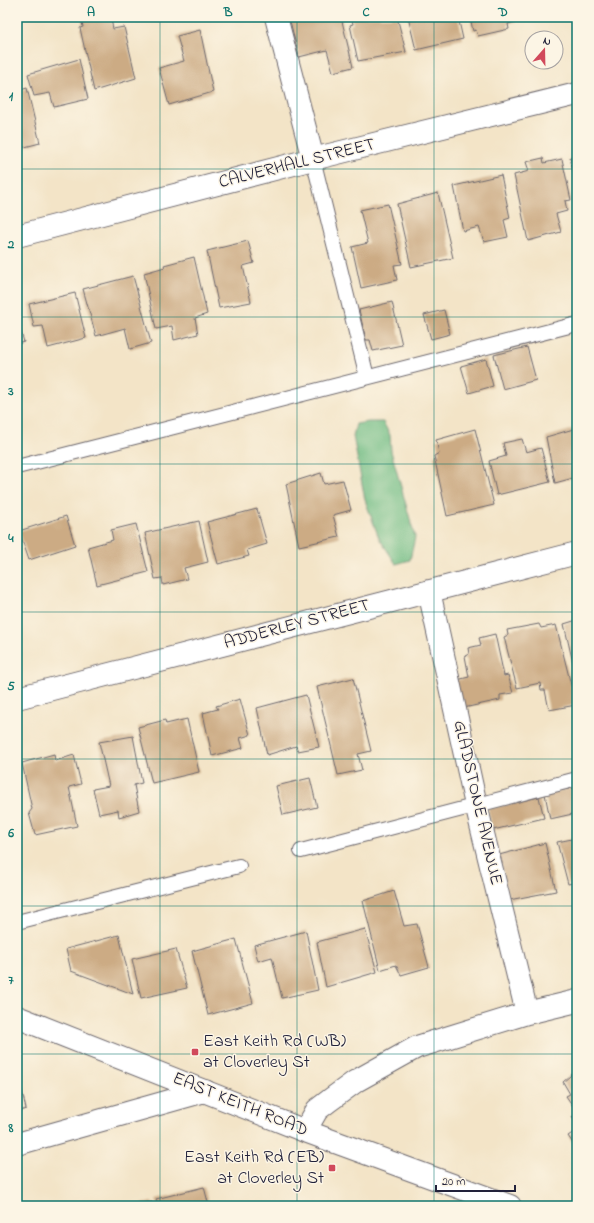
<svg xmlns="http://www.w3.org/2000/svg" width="594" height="1223" viewBox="0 0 594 1223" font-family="'Indie Flower',sans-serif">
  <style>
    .forest { fill: #74be86; stroke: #4b7060 }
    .building { fill: #ccab84 }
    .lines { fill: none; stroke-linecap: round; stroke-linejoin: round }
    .service-casing { stroke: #6b666c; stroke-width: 16 }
    .minor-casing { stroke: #6b666c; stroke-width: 24 }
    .secondary-casing { stroke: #6b666c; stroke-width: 24 }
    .service { stroke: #fff; stroke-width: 14 }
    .minor { stroke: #fff; stroke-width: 22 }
    .secondary { stroke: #fff; stroke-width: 22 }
    .grid { fill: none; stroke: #0f766e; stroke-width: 1; stroke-opacity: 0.55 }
    .poi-dot { fill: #d1495b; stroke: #fcf5e5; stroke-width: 1.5 }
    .labels { text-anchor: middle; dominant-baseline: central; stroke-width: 3; stroke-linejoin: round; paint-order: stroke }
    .street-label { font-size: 18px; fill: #22223b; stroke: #fcf5e5 }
    .poi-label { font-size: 18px; fill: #22223b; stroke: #fcf5e5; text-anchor: start }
    .neatline { fill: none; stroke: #0f766e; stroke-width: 1.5 }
    .grid-label { font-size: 13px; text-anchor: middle; font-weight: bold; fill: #0f766e }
  </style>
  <rect width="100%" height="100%" fill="#fcf5e5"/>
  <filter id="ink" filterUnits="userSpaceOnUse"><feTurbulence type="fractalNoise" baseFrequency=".025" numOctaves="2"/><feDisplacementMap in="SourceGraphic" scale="8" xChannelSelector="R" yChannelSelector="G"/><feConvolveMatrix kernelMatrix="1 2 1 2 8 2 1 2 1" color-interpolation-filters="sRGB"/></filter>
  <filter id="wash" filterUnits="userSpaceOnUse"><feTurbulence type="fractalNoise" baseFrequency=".012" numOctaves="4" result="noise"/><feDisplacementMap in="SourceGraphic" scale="16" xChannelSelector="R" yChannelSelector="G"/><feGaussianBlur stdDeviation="0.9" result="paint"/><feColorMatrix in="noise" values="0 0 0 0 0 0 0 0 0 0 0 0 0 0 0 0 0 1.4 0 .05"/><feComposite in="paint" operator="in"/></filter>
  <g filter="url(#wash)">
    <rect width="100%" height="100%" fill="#f3e4c7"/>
    <!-- forest -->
    <path class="forest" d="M368,422h15l7,13 1,16 24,86 -5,23 -14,4 -17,-26 -14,-38 -12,-64 3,-12z"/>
    <g id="blocks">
      <!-- building -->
      <path class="building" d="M81,17h20l1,4 9,-2 2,10 11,-2 12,51 -42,13 -14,-63 3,-1z
        M289,17h52l12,50 -20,5 -6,-22 -28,7z
        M351,17h46l9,35 -48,9 -8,-36 3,-1z
        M408,17h50l5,22 -47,11z
        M470,17h49l1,3 -12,4 1,5 -31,7 -2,-6 -3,1z
        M531,17h21v1l-19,4z
        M200,30l13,62 -44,13 -10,-37 25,-7 -7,-25z
        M79,59l9,40 -34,8 -4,-14 -16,3 -6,-22z
        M27,88l13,55 -23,6v-58z
        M577,155v29l-1,1 -6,-28z
        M543,158l1,5 18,-4 9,41 -6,1 2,10 -11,3 5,18 -33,9 -14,-66 15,-4 -3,-9z
        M501,175l9,43 -6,2 4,17 -24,5 -5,-15 -16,4 -9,-45z
        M438,193l15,65 -42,9 -14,-63z
        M388,204l14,60 -8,1 3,15 -36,8 -9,-41 16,-4 -8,-33z
        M248,241l6,22 -11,3 8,36 -32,6 -12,-57z
        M194,257l13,57 -12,4 3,16 -24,6 -2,-14 -16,3 -12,-56 21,-6 -1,-2z
        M133,276l18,67 -21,6 -5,-21 -29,8 -13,-47z
        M75,293l11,45 -38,10 -5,-22 -9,1 -5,-23z
        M392,302l10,43 -29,6 -3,-11h-4l-7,-30z
        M444,310l6,24 -19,5 -7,-24z
        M17,319l7,23 -7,2z
        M527,347l9,33 -33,9 -9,-34z
        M486,359l7,27 -24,7 -8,-27z
        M577,428v49l-22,6 -9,-46z
        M475,429l19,76 -47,11 -13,-60 5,-3 -3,-13z
        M522,439l4,13 15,-4 9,34 -53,13 -8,-34 17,-5 -3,-13z
        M321,473l3,11 19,-4 8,30 -18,5 6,22 -40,9 -13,-62z
        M257,509l10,35 -20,6 2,6 -31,8 -11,-42z
        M66,516l9,29 -46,15 -10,-29z
        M199,521l9,41 -24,6 3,11 -24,6 -1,-7 -7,1 -10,-46z
        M136,524l12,48 -51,13 -9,-38 25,-7 -2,-10z
        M577,620v56h-1l-12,-52z
        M539,624l2,4 15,-3 20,80 -27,5 -4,-20h-4l-1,-7 -23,5 -13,-51 4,-2 -1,-5z
        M495,634l9,42 4,-1 5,18 -13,2v5l-41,9 -6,-28 16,-4 -4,-21 4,-2 -1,-6 13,-3 -2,-7z
        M353,678l18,73 -13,3 4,16 -24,5 -21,-88z
        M306,695l13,52 -21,4 -2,-5 -29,9 -10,-47z
        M240,699l10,36 -10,3 3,10 -31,8 -9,-43 15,-4 -2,-3z
        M187,719l12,53 -47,11 -14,-56 27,-7 1,4z
        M133,736l9,47 -8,2 5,26 -20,6 -1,-7 -19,4 -6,-25 16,-3 -10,-44z
        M54,754l1,7 19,-6 7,29 -12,3 8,39 -42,9 -6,-22 3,-4 -10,-46z
        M310,778l7,29 -34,8 -7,-29z
        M577,787v26l-27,6 -5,-25z
        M539,797l5,21 -51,12 -5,-21z
        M577,838v44l-9,2 -11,-42z
        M545,843l11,48 -47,9 -10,-45z
        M394,891l10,35 13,-2 12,43 -28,8 -5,-10 -16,5 -17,-69z
        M365,929l12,43 -51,15 -9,-45z
        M306,931l12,59 -36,8 -10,-41 -14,4 -4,-16z
        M119,935l14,59 -62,-23 -5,-22z
        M236,939l17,64 -45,12 -16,-64z
        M176,949l11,39 -46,10 -9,-39z
        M577,1070v42l-11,-16 4,-2 -7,-12z
        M21,1087l5,22 -9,3v-24z
        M577,1112v13l-5,-8z
        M577,1130v19l-9,-13z
        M204,1187l5,19h-51l-2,-7z
        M152,1202l1,4h-16v-1z"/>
    </g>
  </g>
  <g filter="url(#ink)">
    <use href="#blocks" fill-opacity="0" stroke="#6b666c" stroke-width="1"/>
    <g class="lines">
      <defs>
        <path id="service" d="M313,159l54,218
          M17,467l560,-143
          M301,851l276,-72
          M17,922l222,-56"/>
        <path id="minor" d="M276,17l37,142
          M17,236l296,-77 264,-65
          M429,591l47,214 51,208
          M17,698l560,-145
          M305,1131l12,-21 13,-10 26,-19 61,-34 110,-34 50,-12
          M17,1144l188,-53"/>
        <path id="secondary" d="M17,1017l288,114 205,75"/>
      </defs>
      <!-- service casing -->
      <use href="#service" class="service-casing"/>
      <!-- minor casing -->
      <use href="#minor" class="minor-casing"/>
      <!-- secondary casing -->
      <use href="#secondary" class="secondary-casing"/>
      <!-- service -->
      <use href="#service" class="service"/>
      <!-- minor -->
      <use href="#minor" class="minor"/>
      <!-- secondary -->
      <use href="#secondary" class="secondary"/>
    </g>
  </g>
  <!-- grid -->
  <path class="grid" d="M160,17v1189M297,17v1189M434,17v1189M17,169h560M17,317h560M17,464h560M17,612h560M17,759h560M17,906h560M17,1054h560"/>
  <!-- markers -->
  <g class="poi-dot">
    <rect x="191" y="1048" width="8" height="8" rx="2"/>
    <rect x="328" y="1164" width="8" height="8" rx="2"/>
  </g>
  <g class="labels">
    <!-- street labels -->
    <g class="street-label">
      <text transform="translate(297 164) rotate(-14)">CALVERHALL STREET</text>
      <text transform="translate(297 625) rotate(-15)">ADDERLEY STREET</text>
      <text transform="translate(477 803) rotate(77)">GLADSTONE AVENUE</text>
      <text transform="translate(240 1105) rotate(22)">EAST KEITH ROAD</text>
    </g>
    <!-- poi labels -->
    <g class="poi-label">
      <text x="203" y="1042">East Keith Rd (WB)<tspan x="203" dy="21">at Cloverley St</tspan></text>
      <text x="324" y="1158" text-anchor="end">East Keith Rd (EB)<tspan x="324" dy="21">at Cloverley St</tspan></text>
    </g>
  </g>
  <!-- margin -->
  <rect width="594" height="1223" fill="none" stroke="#fcf5e5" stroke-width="44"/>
  <!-- north arrow -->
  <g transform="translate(544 50) rotate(20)"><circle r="19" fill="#fcf5e5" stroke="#a5a1a1"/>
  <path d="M0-3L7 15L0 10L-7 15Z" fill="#d1495b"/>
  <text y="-6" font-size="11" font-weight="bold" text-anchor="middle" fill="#22223b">N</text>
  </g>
  <!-- scale -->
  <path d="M436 1185v6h79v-6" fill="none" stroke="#22223b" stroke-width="2"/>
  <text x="442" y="1185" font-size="12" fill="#22223b" stroke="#fcf5e5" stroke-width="3" paint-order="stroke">20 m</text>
  <rect x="22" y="22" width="550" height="1179" class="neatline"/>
  <g class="grid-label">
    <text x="91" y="16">A</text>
    <text x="228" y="16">B</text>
    <text x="366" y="16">C</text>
    <text x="503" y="16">D</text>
    <text x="11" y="100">1</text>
    <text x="11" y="248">2</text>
    <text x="11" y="395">3</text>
    <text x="11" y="542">4</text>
    <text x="11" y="690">5</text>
    <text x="11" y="837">6</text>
    <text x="11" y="984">7</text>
    <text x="11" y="1132">8</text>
  </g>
</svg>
